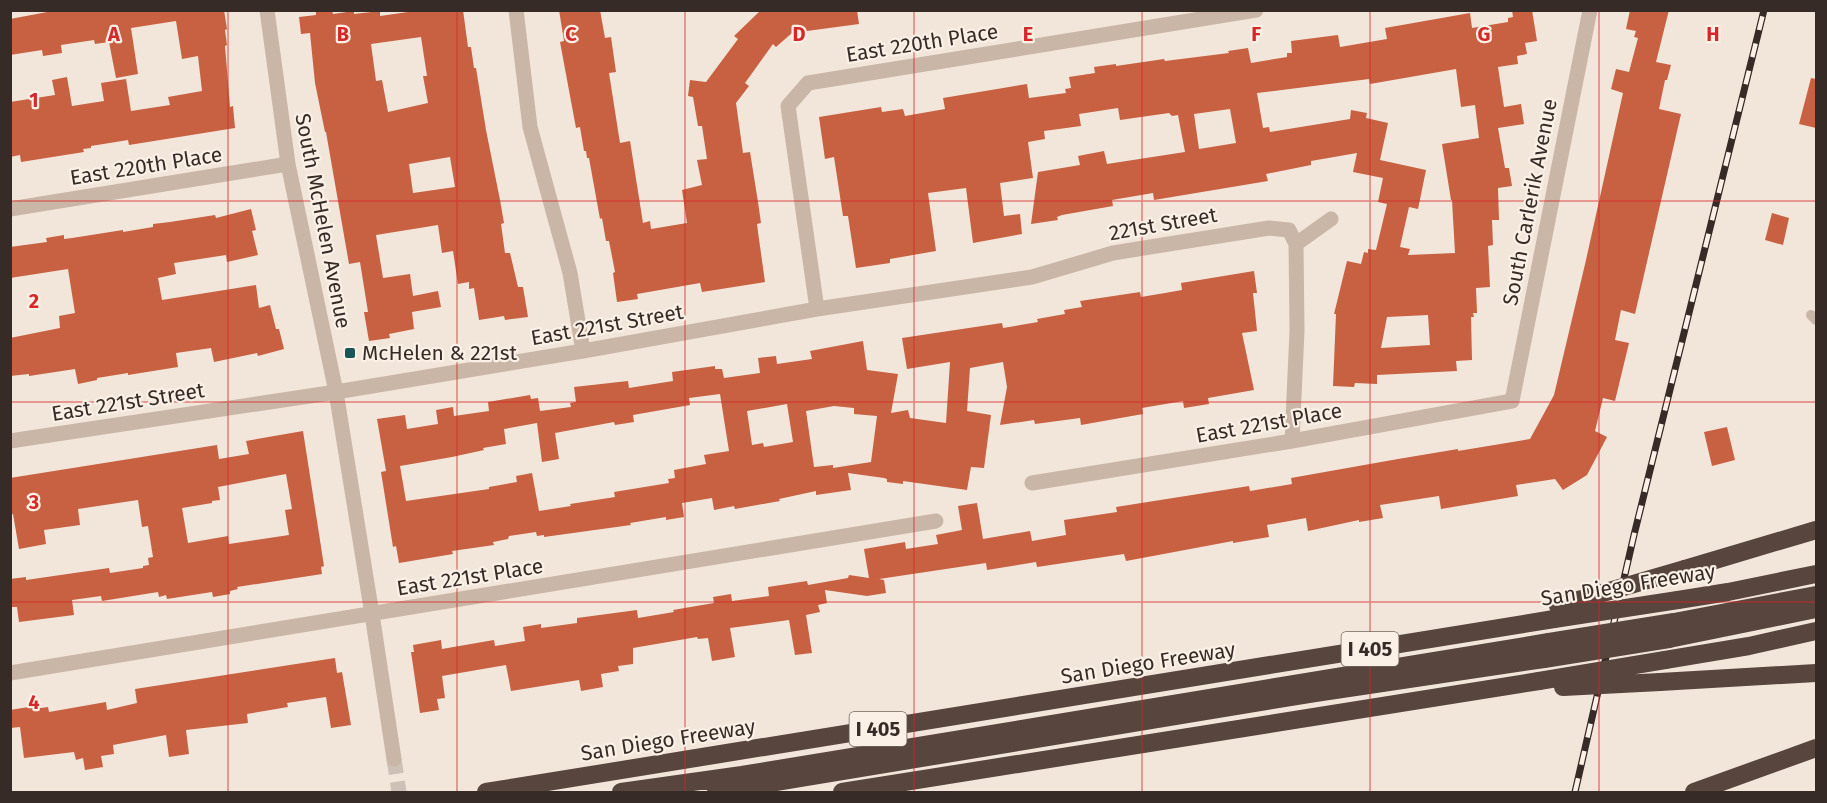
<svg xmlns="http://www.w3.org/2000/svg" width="1827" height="803" viewBox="0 0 1827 803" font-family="'Fira Sans',sans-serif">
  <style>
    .building { fill: #c86042; fill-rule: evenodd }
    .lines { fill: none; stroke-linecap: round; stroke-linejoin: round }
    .minor-tunnel { stroke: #ccc1b6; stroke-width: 15; stroke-dasharray: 15 8; stroke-linecap: butt }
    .service { stroke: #cab6a6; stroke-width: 10 }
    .minor { stroke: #cab6a6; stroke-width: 15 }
    .motorway { stroke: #57453e; stroke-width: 18 }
    .rail-casing { stroke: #362b27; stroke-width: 7 }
    .rail { stroke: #faf0e6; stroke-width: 4.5; stroke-dasharray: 14; stroke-linecap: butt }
    .motorway-bridge { stroke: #57453e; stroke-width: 18 }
    .grid { fill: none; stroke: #d62828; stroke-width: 1.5; stroke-opacity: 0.55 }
    .poi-dot { fill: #1c5558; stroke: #faf0e6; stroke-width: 2 }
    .labels { text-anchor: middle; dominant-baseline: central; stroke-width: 4.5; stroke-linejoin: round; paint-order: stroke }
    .shield { fill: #faf0e6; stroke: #716660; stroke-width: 1.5 }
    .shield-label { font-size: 20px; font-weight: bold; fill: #362b27 }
    .street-label { font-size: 21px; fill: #362b27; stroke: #faf0e6 }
    .poi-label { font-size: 21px; fill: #362b27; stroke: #faf0e6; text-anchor: start }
    .grid-label { font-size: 20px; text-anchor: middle; font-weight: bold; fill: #d62828; stroke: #faf0e6; stroke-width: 4.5; stroke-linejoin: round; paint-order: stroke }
  </style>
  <rect width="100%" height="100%" fill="#f2e6da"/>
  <!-- building -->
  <path class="building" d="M58,10h166l3,19 -2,1 2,15 -2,1 5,61 3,-1 2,22 -106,17 -1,-5 -37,6v2l-8,1 1,3 -63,10 -1,-7 -10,2v-55l45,-7 -3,-15 15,-3 5,29 32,-5 -3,-18 25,-4 5,32 39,-6 -2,-8 34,-6 -4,-35 -16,3 -6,-38 -45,7 7,46 -22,4 -7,-36 -14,2 -1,-4 -33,5 1,8 -19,3 -1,-6 -32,5v-36z
    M316,10h16l1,4 21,-3v3l26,-3v5l42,-6h41l5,37h3l3,21h2l10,62 14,70 4,23 -3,1 4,29h5l8,34h5l5,30 -23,3 -1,-4 -25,4 -5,-32 -5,1v-7l-11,2 -5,-33 -11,2 -4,-28 -62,10 7,43 27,-4 3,22 25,-5 3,16 -29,5 2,17 -25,5 1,4 -21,3 -5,-29h4l-8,-50 -11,2 -23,-132h-1l-10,-49 -5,-50 -9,1 -2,-17 17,-2zM421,37l6,39h-4l5,27 -40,9 -6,-32 -6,1 -5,-37zM450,157l5,30 -42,6 -4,-29z
    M559,10h41l5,28 6,-1 5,35 -7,1 11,70 10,-2 13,82 7,-2 1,8 36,-6 -5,-33 20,-5 -5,-25 10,-1 -5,-33h-4l-5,-29 -5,-1 2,-16 16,2 32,-43 -4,-3 27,-26h96l2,14 -67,9 -16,14 -3,-3 -28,39 4,3 -13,17 7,50 7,-1 8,50 3,21 -4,1 1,8 7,50 -63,10 -2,-9 -63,11 1,5 -21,3 -4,-29 2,-1 -6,-31h-3l-4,-23 -2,1 -11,-61h-2l-1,-7h-2l-4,-24 -4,1 -16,-86 4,-1z
    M1512,10h20l5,31 -12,2 2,11 -10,2 1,8 -20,3 6,40 17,-3 3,20 -26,4 7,40h4l3,18 -14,2 1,32h-7l1,25 -5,1 2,41 -14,1 1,25h-4l1,4h-3l1,43 -16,1 1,10 -80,4v9l-22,-1 -1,4 -21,-1 3,-72h-2l13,-53 14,3 3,-12 4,1v-4l8,1 11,-46 -9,-2 5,-24 -30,-6 4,-19 -46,8v4l-45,9 2,7 -114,19 -1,-7 -41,7 1,6 -51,9 -5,2 1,3 -27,4 7,-52 42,-7 -2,-9 26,-5 3,13 78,-12 -7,-37 -6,1 -3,-3 -49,7 -2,-12 -39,6 2,12 -37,5 1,8 -17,3 5,36 -33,5 4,33 16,-2 2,20 -49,9 -7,-55 -38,5 8,58 -46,8v4l-34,5 -8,-52h-5l-9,-59 -9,2 -6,-42 62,-10 1,5 21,-3 2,7 40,-7 -2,-11 84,-14 2,14 37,-5 -1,-4 6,-1 -2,-11 26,-4 -1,-6 22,-3v2l48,-7 1,2 64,-8 -1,-2 20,-3 3,15 36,-6v-4h5l-1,-12 47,-6 2,12 47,-8 -2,-11 85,-15 2,15 36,-6v-4l5,-1zM1456,69l5,38 14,-2 4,33 -37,6 9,56h1l3,53 -47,2 2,-6 -10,-2 9,-40 9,2 8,-39 -46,-10 8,-37 -22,-5 1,-5 -16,-3 -1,9 -80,13 -1,-5 -6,1 -6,-35 112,-14 1,5zM1230,109l6,34 -37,6 -5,-35zM1428,315l2,30 -49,3 6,-31z
    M1630,10h39l-13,52 15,3 -4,15h-2l-6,29 22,5 -46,200 -14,-4 -6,30 14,3 -14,58 -12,-3 -8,33 12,6 -20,38 -24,15 -8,-11 -39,6 2,11 -77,13 -2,-13 -59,9 3,13 -24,4v-2l-51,11 -2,-13 -39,7 2,12 -36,6v-2l-107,20 -2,-7 -87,13 -1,-5 -49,8 -1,-7 -107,16 5,1 2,13 -19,3 -42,-6 2,13 -9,2 2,7 -14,3 6,38 -17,2 -6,-35 -59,8 5,29 -23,4 -4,-23 -10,1 -1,-2 -64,11v16l-15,2 1,5 -18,3 2,13 -22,4 -2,-11 -68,11 -5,-26 -64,11 3,22 -8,1 2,11 -19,3 -9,-61h3l-1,-7 28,-5 1,9 52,-9 1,6 30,-5 -2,-14 18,-3v4l36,-5v-5l60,-8 1,8 36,-6 -1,-2 41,-7 -1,-6 18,-3 1,7 37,-5 -1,-9 39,-6 1,4 40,-7 1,-3 20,3 -5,-29 41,-7 1,7 32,-5 -2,-9 26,-5 -4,-24 19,-3 6,36 47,-8 2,10 34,-6 -2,-15 53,-8 -1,-5 133,-21 1,5 42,-7 -1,-6 107,-19 60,-10v2l72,-12 24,-44 32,-135 37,-167 -12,-4 5,-20 13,3 9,-34 -4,-1 2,-6 -10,-2z
    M1811,78l5,1v49l-17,-4z
    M251,209l5,21 -4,1 6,24 -31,7 -1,-7 -52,8 2,11 -18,4 4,22 94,-15 3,23 11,-3 6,24h3l5,20 -26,7 -1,-3 -43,9 -3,-14 -35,5 2,14 -50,8v-2l-31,5v2l-19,4 -3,-15 -46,7v-2l-19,2v-38l50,-10 -1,-12 16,-3 -7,-44 -58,9v-31l37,-5 -1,-4 18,-3v4l8,-1 51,-8v2l30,-5v-3l17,-2 45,-7 1,3z
    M1772,213l17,5 -6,27 -18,-5z
    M1254,271l3,22h-4l4,38 -15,2 12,57 -46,8 1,6 -25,4 -1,-7 -41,7 1,6 -62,11 -1,-7 -45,6 -1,-4 -34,5 7,-38 -4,-25 -33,6 -3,43 24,4 -7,53 -13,-1 -4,23 -64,-9v3l-16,-2v-3l-3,-1 -36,-5 3,17 -35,5v-4l-37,8 1,2 -45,8 -1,-3 -20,4 -2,-12 -30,5 2,14 -18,3v-3l-36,6 1,2 -87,12v-2l-7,1 -1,-4 -27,4 -1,3 -15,3 1,3 -42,6 1,3 -54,9 -3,-17 -3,1 -12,-75 5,-1 -9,-52 28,-4 2,14 31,-5 -2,-14 17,-3 1,9 35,-5 -1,-9 42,-7 1,4 7,-1 2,13 31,-4 -1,-4 6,-1 -2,-15 54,-6 1,7 44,-7 -1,-9 43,-6v3h7l2,9 36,-5 -2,-15 18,-2 1,8 35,-5 -2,-8 53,-10 4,29 31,4 -7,39 17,-3 2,8 36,5 4,-61 -43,7 -5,-31 100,-15 1,5 35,-6 -1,-3 28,-5 -1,-4 18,-3 -2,-6 60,-9 1,5 24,-4 17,-3 -1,-7zM720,394l9,57 -25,4 2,9 -32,6 1,8 -7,1 1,4 -55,9 1,5 -45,7 1,2 -32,5 -7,-38 -16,3 1,6 -28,5v2l-83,12 -6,-35 52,-9 32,-7 -1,-2 23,-4 -2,-15 33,-6 5,39 17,-3 -4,-26 59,-11 1,3 19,-3 -1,-7 57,-10 -1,-7zM787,404l6,38 -29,5 -1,-4 -11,2 -5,-34zM834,406l20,2v6l23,2 -6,46 -38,6v-3l-19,2 -8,-56z
    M1727,427l8,33 -23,6 -8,-34z
    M303,431l21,135 -3,1 1,7 -85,13 1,2 -8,2v3l-17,3 -1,-5 -45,7 -1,-4 -7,2 -1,-5 -56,9 -1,-5 -29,4 2,15 -55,7 -2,-15h-7v-28l16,-2v3l83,-12 1,5 33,-5v-2l6,-1 -1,-7 5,-1 -5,-31 -6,1 -4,-27 -60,9 2,16 -36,5 2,14 -27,5 -6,-35 -3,1v-37l207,-33 2,14 30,-5 -3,-13zM286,474l6,35 -7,1 4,25 -60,9 -1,-8 -40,7 -6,-35 30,-5v-2l8,-1 -2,-13z
    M335,658l2,15 5,-1 9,53 -20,3 -5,-31 -39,6 1,4 -41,7 1,9 -62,7 3,24 -20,3 -3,-22 -53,10 1,9 -13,2 2,11 -18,3 -2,-12 -7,2 -2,-8 -50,6 -4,-31 -10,1v-18l31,-5v3l7,-1 1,5 57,-10 1,8 30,-7 -2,-14z"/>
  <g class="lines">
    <!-- minor-tunnel -->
    <path class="minor-tunnel" d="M394,759l5,33"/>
    <!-- service -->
    <path class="service" d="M1811,315l5,5"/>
    <!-- minor -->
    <path class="minor" d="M267,10l21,154 48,228 36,222 22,145
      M516,10l14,117 40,146 13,78
      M10,209l278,-45
      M1296,244l35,-25
      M817,309l-29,-203 20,-23 448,-73
      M10,441l326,-49 247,-41 234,-42 215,-32 81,-24 156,-25 20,2 7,14 1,87 -5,110
      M1032,483l260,-42 220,-40 78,-391
      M10,673l926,-152"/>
    <!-- motorway -->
    <path class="motorway" d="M1685,569l131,-39
      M1678,600l50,-8 88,-18
      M1674,622l142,-27
      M1669,639l147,-30
      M1665,660l84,-14 67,-15
      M1660,682l156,-9
      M486,792l1068,-173
      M621,792l121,-17 807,-133
      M716,792l599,-99 229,-34
      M842,792l697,-111
      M1694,792l122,-44"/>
    <defs>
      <path id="rail" d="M1575,792l59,-257 130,-525"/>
    </defs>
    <!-- rail casing -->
    <use href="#rail" class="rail-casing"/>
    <!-- rail -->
    <use href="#rail" class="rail"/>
    <!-- motorway-bridge -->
    <path class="motorway-bridge" d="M1558,606l127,-37
      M1554,619l124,-19
      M1549,642l125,-20
      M1544,659l125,-20
      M1539,681l126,-21
      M1563,687l97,-5"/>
  </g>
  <!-- grid -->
  <path class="grid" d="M228,10v782M457,10v782M685,10v782M914,10v782M1142,10v782M1370,10v782M1599,10v782M10,201h1806M10,402h1806M10,602h1806"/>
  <!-- markers -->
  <rect class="poi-dot" x="344" y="347" width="12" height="12" rx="3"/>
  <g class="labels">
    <!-- shield labels -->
    <g class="shield">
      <rect x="1341.5" y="632" width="57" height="34" rx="4.5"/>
      <rect x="849.5" y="712" width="57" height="34" rx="4.5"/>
    </g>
    <g class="shield-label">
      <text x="1370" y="649">I 405</text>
      <text x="878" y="729">I 405</text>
    </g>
    <!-- street labels -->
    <g class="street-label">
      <text transform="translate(922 43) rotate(-9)">East 220th Place</text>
      <text transform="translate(146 166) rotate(-9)">East 220th Place</text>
      <text transform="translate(1530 202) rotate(-79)">South Carlerik Avenue</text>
      <text transform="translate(323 221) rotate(79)">South McHelen Avenue</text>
      <text transform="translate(1163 224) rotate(-10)">221st Street</text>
      <text transform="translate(607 325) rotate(-10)">East 221st Street</text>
      <text transform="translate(128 402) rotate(-9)">East 221st Street</text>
      <text transform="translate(1269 423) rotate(-10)">East 221st Place</text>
      <text transform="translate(470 577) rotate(-9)">East 221st Place</text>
      <text transform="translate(1628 585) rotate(-9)">San Diego Freeway</text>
      <text transform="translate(1148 663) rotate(-9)">San Diego Freeway</text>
      <text transform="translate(668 740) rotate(-9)">San Diego Freeway</text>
    </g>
    <!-- poi labels -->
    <g class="poi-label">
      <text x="362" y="353">McHelen &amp; 221st</text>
    </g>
  </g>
  <g class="grid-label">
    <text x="114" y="41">A</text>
    <text x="343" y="41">B</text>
    <text x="571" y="41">C</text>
    <text x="799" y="41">D</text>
    <text x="1028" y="41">E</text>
    <text x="1256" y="41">F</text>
    <text x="1484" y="41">G</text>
    <text x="1713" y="41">H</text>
    <text x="34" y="107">1</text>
    <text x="34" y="308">2</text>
    <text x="34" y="509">3</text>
    <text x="34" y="709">4</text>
  </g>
  <!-- border -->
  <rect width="1827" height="803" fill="none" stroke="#362b27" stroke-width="24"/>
</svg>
